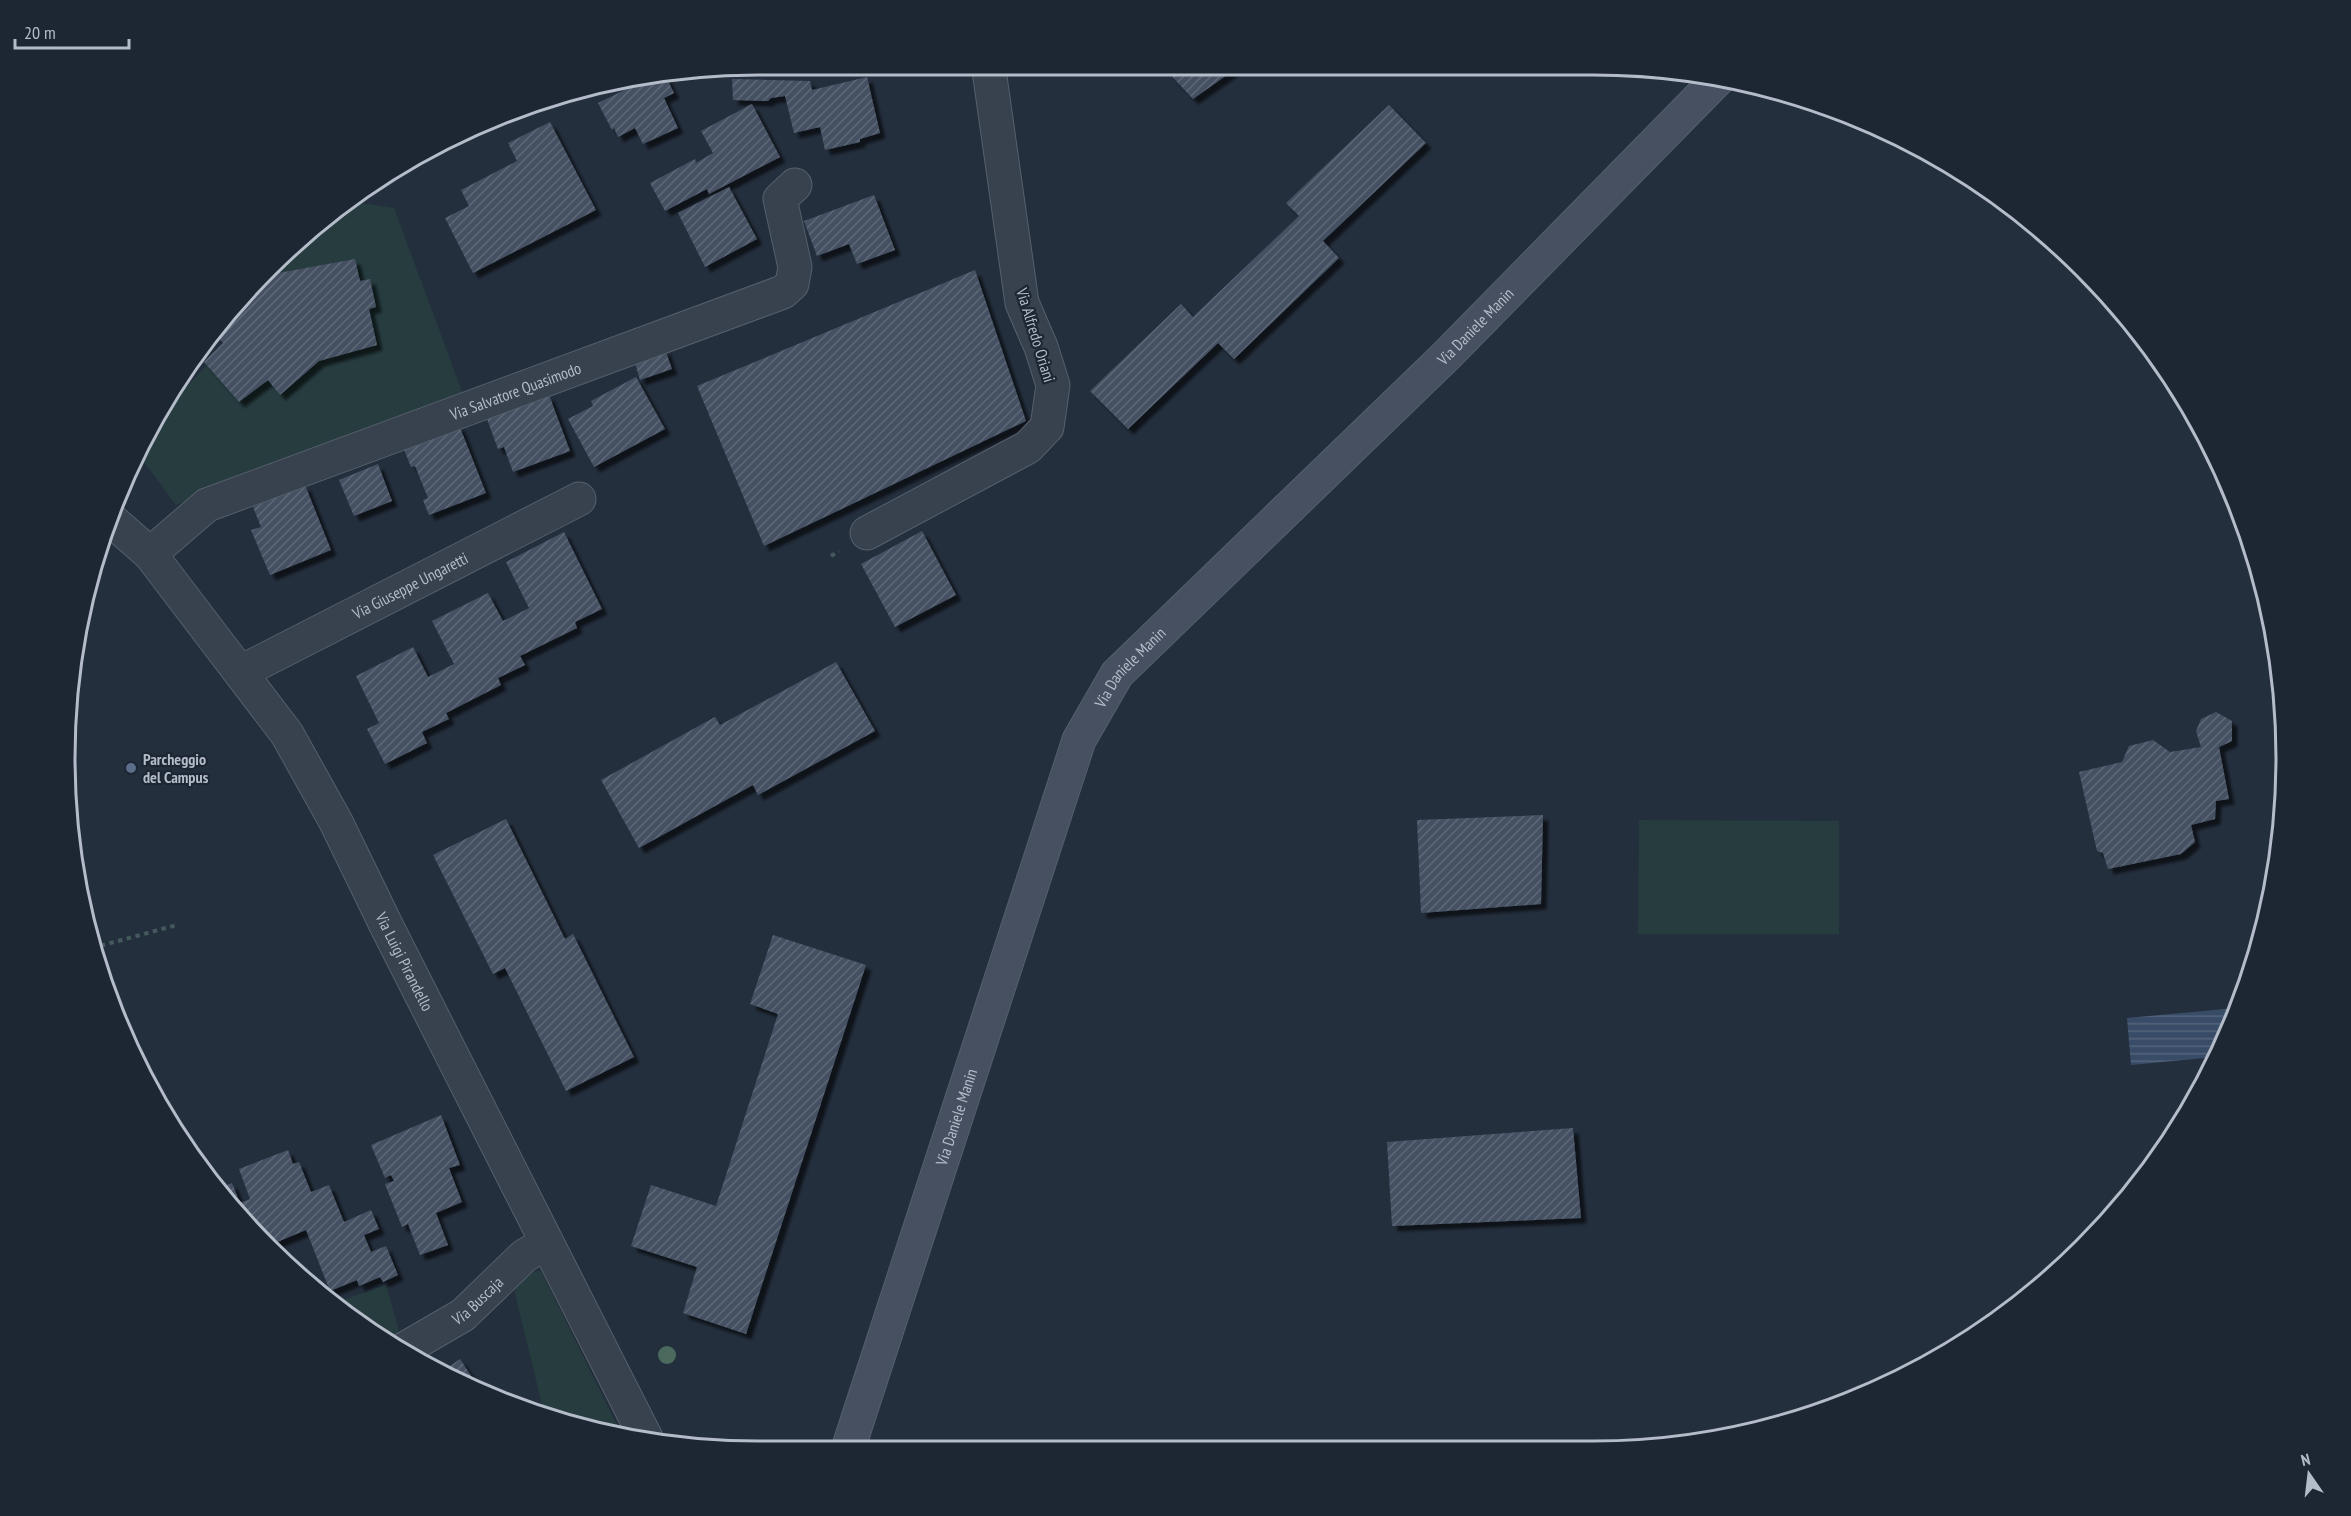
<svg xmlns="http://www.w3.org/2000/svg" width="2351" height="1516" viewBox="0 0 2351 1516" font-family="'PT Sans Narrow',sans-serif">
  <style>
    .green { fill: #263c3f }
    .water { fill: url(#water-rules) }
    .building { fill: url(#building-hatch); filter: url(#shadow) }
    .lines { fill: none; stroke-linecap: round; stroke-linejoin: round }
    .minor-casing { stroke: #565f6c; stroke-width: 35 }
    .secondary-casing { stroke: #565f6c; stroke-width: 35 }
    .path { stroke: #44595c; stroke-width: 4; stroke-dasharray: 4.5 4.5; stroke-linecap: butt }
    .minor { stroke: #38414e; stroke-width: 33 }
    .secondary { stroke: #465061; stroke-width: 33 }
    .tree { fill: #4b6a5d }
    .service-dot { fill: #5c6f8a; stroke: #1d2633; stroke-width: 2 }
    .labels { text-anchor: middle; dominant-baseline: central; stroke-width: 4.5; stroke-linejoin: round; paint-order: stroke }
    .street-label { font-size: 16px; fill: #b4bcc9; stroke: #1d2633 }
    .poi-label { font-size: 16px; font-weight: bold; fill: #b4bcc9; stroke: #1d2633; text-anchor: start }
    .rim { fill: none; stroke: #b4bcc9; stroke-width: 3 }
  </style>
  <defs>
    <pattern id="water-rules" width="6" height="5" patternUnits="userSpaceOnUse" patternTransform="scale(1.5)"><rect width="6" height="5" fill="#394c67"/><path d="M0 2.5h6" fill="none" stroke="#53647b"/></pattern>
    <pattern id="building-hatch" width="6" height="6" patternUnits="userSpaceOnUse" patternTransform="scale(1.5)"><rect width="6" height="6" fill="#455162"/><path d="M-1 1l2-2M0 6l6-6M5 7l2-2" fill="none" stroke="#5d6877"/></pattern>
    <filter id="shadow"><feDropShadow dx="5.5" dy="5.5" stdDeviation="1.5" flood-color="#0009"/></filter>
  </defs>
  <rect width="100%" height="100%" fill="#242f3e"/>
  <!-- green -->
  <path class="green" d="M348,201l46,7 73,197 -291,100 -38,-51 14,-30 55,-59 32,37 29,-22 13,15 38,-34 58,-16 -8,-36v-30l-9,2 -5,-22 -88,16 -27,24 28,-32z
    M1639,820l200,1v113h-201z
    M541,1271l80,162 -77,-20 -31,-128 12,-13z
    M386,1285l17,60 -6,3 -63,-45z"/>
  <!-- water -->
  <path class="water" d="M2237,1008l-22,49 -84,8 -4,-47z"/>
  <!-- building -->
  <path class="building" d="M1166,70h68l-41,29z
    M651,77l3,6 12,-6 8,16 -10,5 14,30 -35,16 -8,-16 -17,9 -4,-9 -2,2 -14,-27z
    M867,77l13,56 -20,6v3l-35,8 -5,-23 -26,6 -9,-37 -14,2 -3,3 -35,-1 -1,-21 78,2 2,9z
    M752,104l28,53 -71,37 -2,-5 -42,22 -15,-28 45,-24 1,4 17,-10 -12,-22z
    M1389,105l37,38 -103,98 16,17 -105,101 -16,-16 -90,86 -38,-38 91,-87 12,13 106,-101 -13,-13z
    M550,122l46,88 -123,63 -28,-55 24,-12 -8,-16 56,-29 -9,-18z
    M729,187l28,52 -52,28 -27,-54z
    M874,195l21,55 -38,14 -8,-20 -32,12 -13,-35z
    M355,259l5,22 10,-2 6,28 -7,2 8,36 -58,16 -39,34 -12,-15 -29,22 -35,-40 19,-19 -11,-12 28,-32 27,-24z
    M975,270l51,151 -262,125 -67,-160z
    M665,349l7,20 -32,11 -6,-20z
    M636,377l29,52 -71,38 -26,-48 25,-13 -2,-5z
    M549,395l21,56 -57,21 -9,-25 -6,2 -11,-30z
    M459,425l27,68 -57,22 -6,-15 5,-2 -13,-32 -4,1 -8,-20z
    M378,464l14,37 -38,15 -15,-36z
    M305,485l26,65 -61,25 -19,-45 10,-3 -8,-20z
    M922,531l34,64 -61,32 -34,-63z
    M564,532l38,77 -27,13 2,6 -57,28 5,9 -27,13 3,7 -55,28 3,6 -27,13 5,11 -42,21 -18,-35 12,-6 -23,-47 57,-29 15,30 26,-13 -22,-43 56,-28 15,28 26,-13 -23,-46z
    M836,662l39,69 -117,64 -5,-10 -114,63 -38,-68 114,-63 5,8z
    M2216,712l16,9v20l-13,6 10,52 -13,2 -1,18 -24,6 4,17 -14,12 -73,15 -5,-16 -6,-2 -18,-79 43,-10 7,-16 24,-6 17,12 31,-5 -5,-16 5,-12z
    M1543,815l-2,89 -120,9 -4,-93z
    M506,819l59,120 8,-5 61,123 -68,34 -61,-123 -12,6 -60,-119z
    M773,935l93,30 -120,369 -63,-21 14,-46 -66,-21 20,-61 65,21 62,-192 -28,-10z
    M441,1115l19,50 -11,3 13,34 -26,11 12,32 -28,10 -12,-31 -6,3 -17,-43 9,-3 -3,-6 -6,3 -14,-33z
    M1573,1128l8,90 -189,8 -5,-84z
    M288,1150l5,14 6,-2 12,30 18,-7 15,37 27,-12 8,19 -15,6 7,17 15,-6 12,29 -15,7 -3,-5 -21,9 -2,-6 -27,11 -24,-61 -36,15 -49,-57 11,-5 8,20 10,-4 -11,-30z
    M460,1359l23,35 -43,-21z"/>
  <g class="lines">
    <defs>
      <g id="minor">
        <path id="s1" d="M109,518l41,36 137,180 49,88 51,105 260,513"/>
        <path d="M867,533l161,-86 19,-20 6,-42 -12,-38 -19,-44 -33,-233"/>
        <path id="s2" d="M150,554l57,-49 576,-213 9,-8 3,-17 -15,-68 15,-14"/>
        <path id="s3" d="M241,672l338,-173"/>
        <path id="s4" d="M401,1351l62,-36 61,-59 22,-13"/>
      </g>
      <g id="secondary">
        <path id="s5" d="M849,1446l230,-706 38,-66 329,-318 272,-277"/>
      </g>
    </defs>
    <!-- minor casing -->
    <use href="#minor" class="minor-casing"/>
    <!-- secondary casing -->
    <use href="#secondary" class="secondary-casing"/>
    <!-- path -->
    <path class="path" d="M831,556l8,-5
      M92,948l85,-23"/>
    <!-- minor -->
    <use href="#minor" class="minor"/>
    <!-- secondary -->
    <use href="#secondary" class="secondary"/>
  </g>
  <!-- trees -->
  <circle class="tree" cx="667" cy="1355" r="9"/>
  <!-- markers -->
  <circle class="service-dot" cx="131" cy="768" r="6"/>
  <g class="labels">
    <!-- street labels -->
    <g class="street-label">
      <text stroke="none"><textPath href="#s5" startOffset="1318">Via Daniele Manin</textPath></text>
      <text transform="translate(1036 335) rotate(73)">Via Alfredo Oriani</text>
      <text stroke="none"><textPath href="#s2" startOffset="404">Via Salvatore Quasimodo</textPath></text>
      <text stroke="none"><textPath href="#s3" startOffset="190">Via Giuseppe Ungaretti</textPath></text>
      <text stroke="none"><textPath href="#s5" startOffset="832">Via Daniele Manin</textPath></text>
      <text stroke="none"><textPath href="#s1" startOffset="537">Via Luigi Pirandello</textPath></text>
      <text stroke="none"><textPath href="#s5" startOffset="346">Via Daniele Manin</textPath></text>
      <text stroke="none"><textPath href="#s4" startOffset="92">Via Buscaja</textPath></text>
    </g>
    <!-- poi labels -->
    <g class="poi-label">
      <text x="143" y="759">Parcheggio<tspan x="143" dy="18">del Campus</tspan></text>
    </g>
  </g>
  <!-- crop -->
  <path d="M0 0H2351V1516H0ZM758 75H1593A683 683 0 0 1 2276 758V758A683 683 0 0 1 1593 1441H758A683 683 0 0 1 75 758V758A683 683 0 0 1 758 75Z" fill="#1d2633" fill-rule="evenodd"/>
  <path class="rim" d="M758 75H1593A683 683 0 0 1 2276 758V758A683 683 0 0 1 1593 1441H758A683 683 0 0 1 75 758V758A683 683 0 0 1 758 75Z"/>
  <!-- north arrow -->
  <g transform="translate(2309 1474) rotate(346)" stroke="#1d2633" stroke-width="4.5" paint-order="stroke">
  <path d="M0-4.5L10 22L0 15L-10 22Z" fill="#b4bcc9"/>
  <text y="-9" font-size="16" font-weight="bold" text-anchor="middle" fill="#b4bcc9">N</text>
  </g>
  <!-- scale -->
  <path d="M15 39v9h114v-9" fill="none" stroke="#b4bcc9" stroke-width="3"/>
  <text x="24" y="39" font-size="18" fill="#b4bcc9" stroke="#1d2633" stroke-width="4.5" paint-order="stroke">20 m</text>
</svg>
